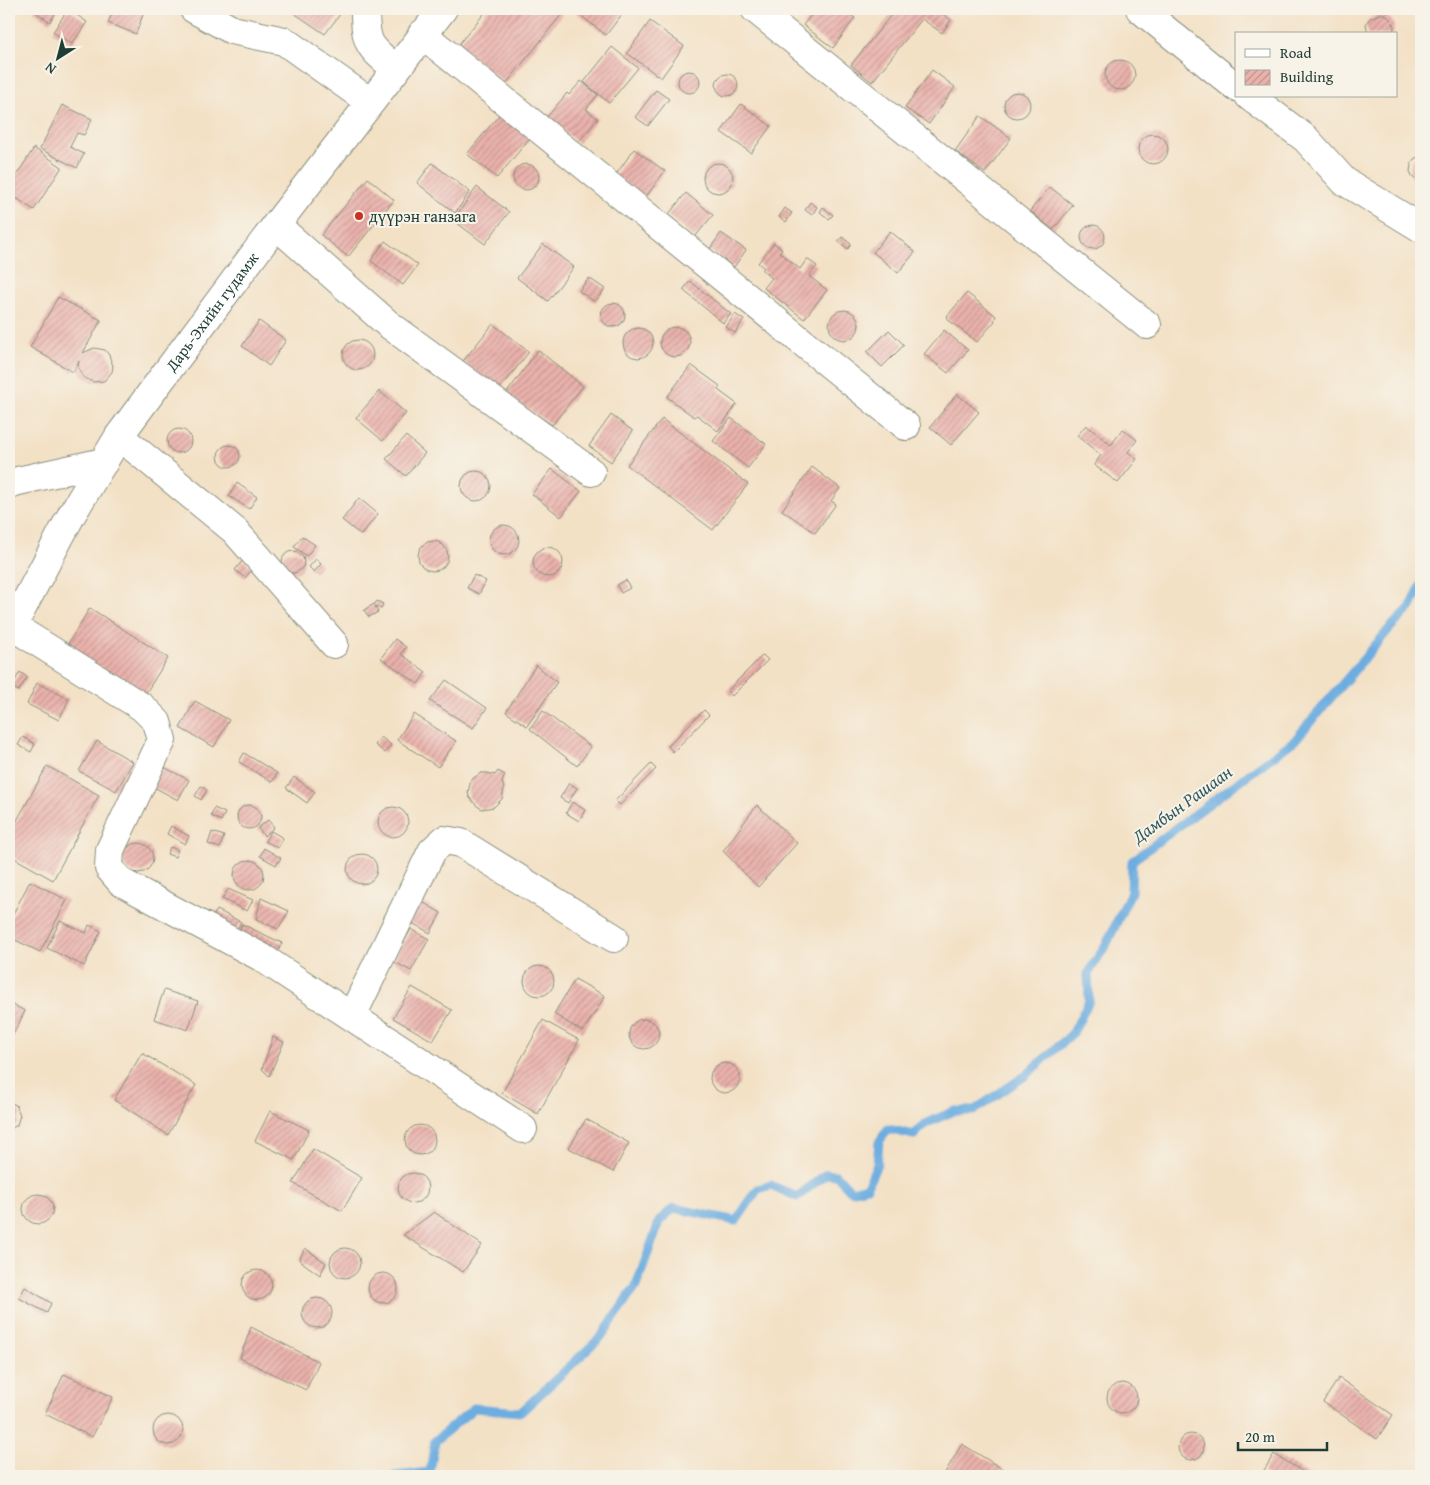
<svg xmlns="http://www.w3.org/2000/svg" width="1430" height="1485" viewBox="0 0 1430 1485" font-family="'Gentium Book Plus',serif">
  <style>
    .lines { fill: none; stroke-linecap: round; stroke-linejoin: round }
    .stream { stroke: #6dade0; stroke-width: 9 }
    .building { fill: url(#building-hatch) }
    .minor-casing { stroke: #898f7d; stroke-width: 30 }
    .major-casing { stroke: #898f7d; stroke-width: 30 }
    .minor { stroke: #fff; stroke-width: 28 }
    .major { stroke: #fff; stroke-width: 28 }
    .poi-dot { fill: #c8321e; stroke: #f7f3e8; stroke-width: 2 }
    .labels { text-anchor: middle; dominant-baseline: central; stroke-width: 4; stroke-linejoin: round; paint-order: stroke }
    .poi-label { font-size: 16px; fill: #1f3d34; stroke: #f7f3e8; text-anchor: start }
    .street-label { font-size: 16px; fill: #1f3d34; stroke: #f7f3e8 }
    .water-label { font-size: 18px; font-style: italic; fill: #32595f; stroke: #f7f3e8 }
  </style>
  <defs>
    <pattern id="building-hatch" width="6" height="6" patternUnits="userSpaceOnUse" patternTransform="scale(1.25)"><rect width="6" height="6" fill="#ebb2ac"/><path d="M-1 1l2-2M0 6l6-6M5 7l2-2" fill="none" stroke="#be928d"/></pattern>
  </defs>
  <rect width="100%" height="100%" fill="#f7f3e8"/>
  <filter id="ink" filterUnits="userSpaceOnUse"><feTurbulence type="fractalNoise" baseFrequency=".02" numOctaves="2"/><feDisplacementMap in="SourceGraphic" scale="10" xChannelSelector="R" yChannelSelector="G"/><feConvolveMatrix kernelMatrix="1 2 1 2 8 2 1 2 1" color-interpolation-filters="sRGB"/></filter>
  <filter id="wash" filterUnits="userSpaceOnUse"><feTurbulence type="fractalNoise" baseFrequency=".0096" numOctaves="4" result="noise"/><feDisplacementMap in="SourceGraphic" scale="20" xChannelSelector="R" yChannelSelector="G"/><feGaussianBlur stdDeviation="1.12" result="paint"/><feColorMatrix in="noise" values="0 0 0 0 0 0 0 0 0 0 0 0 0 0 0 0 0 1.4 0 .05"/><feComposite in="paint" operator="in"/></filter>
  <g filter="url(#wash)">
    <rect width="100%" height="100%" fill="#f3e1c6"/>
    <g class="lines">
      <!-- stream -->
      <path class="stream" d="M394,1476l36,-4 5,-31 39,-33 47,4 80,-75 35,-51 24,-66 14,-12 62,13 22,-32 13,-4 26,12 29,-23 10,1 15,16 16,-4 10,-23 2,-22 9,-13 26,6 11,-11 29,-13h19l52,-35 48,-43 16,-32 -1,-28 19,-30 24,-51 1,-31 163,-121 95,-112 21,-21 10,-22"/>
    </g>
    <g id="blocks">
      <!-- building -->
      <path class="building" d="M35,9h23l-8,13 -16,-11z
        M68,9l19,13 -15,22 -19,-12z
        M114,9h31l-9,25 -28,-11z
        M292,9h52l-19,25 -34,-23z
        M488,9h78l-60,75 -48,-39z
        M572,9h54l-20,26z
        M816,9h27l12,9 -22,30 -30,-23z
        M896,9h23l3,2 2,-2h12l15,11 -9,13 -20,-14 -50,63 -21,-17z
        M1379,14h6l8,8 1,5 -1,7h-25l-2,-10 3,-5z
        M650,21l34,25 -23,32 -34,-25z
        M612,47l26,21 -29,35 -25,-21z
        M1105 75a15 15 0 1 1 30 0a15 15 0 1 1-30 0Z
        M932,70l23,17 -26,37 -24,-16z
        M678 82a11 11 0 1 1 22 0a11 11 0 1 1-22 0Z
        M716 85a11 11 0 1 1 22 0a11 11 0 1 1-22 0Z
        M581,81l17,14 -12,14 12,10 -20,24 -31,-26 20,-24 2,2z
        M656,90l13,9 -21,27 -13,-9z
        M1004 105a13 13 0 1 1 26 0a13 13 0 1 1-26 0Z
        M741,104l30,22 -20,27 -30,-21z
        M62,105l30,14 -8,16 -7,-2 -7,14 14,7 -7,14 -37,-19z
        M500,114l30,24 -33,40 -30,-24z
        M980,116l31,22 -26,35 -30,-22z
        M1138 149a15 15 0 1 1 30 0a15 15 0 1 1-30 0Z
        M34,148l28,19 -28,43 -25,-17v-6z
        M634,149l31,22 -20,27 -30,-22z
        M1421,155v28l-9,-6 -2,-6 1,-6 3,-6z
        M432,163l38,29 -15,21 -38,-30z
        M703 178a15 15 0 1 1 30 0a15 15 0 1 1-30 0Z
        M513 177a13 13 0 1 1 26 0a13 13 0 1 1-26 0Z
        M368,178l26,22 -46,57 -27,-22z
        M477,187l32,25 -24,32 -32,-24z
        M1050,187l23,18 -20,25 -23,-19z
        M686,193l27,22 -19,23 -26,-23z
        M810,202l7,5 -5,8 -7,-5z
        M823,207l10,8 -4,4 -9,-7z
        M785,208l7,5 -6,9 -7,-5z
        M1081 237a12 12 0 1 1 24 0a12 12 0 1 1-24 0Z
        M890,231l25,21 -17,21 -25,-21z
        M721,233l25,17 -12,17 -25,-17z
        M842,237l9,7 -3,5 -10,-8z
        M385,241l33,24 -15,20 -32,-24z
        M774,243l8,6 -3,3 21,17 7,-10 10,7 -8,10 18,14 -23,29 -40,-31 8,-10 -10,-8 2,-2 -6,-5z
        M543,244l31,23 -26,34 -31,-23z
        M589,278l16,11 -10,13 -16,-11z
        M690,281l41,33 -8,9 -40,-33z
        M967,293l29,23 -2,4 1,1 -18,21 -30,-23 1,-2 -1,-1z
        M58,297l43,23 -18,33 11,-5 11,2 4,5 4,11 -1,6 -8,9 -11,1 -10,-5 -5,-10 1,-6 -6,11 -43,-25z
        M601 315a12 12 0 1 1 24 0a12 12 0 1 1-24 0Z
        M829 325a15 15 0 1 1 30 0a15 15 0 1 1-30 0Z
        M735,314l9,6 -9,13 -9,-6z
        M259,321l27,19 -17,26 -27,-20z
        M493,324l36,28 -30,38 -36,-29z
        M660 342a15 15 0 1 1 30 0a15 15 0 1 1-30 0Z
        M623 343a15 15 0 1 1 30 0a15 15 0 1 1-30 0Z
        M889,330l15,15 -22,22 -15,-15z
        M944,330l24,20 -20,23 -24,-19z
        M343 355a15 15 0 1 1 30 0a15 15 0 1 1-30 0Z
        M538,350l45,36 -31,39 -46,-31z
        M691,365l29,21 -2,4 19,14 -19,27 -21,-16 -3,2 -27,-20z
        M379,391l27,22 -23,28 -27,-23z
        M957,394l22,18 -28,33 -21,-18z
        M611,415l22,16 -22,31 -22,-16z
        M731,418l35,26 -18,24 -35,-27z
        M662,419l86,65 -35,46 -86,-65z
        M1086,425l25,20 12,-16 14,11 -9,12 9,7 -19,24 -24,-18 7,-10 -24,-19z
        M167 441a12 12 0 1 1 24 0a12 12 0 1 1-24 0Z
        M406,436l19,17 -19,23 -20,-17z
        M218 456a11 11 0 1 1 22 0a11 11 0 1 1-22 0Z
        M812,467l28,21 -9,13 5,3 -21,29 -33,-23z
        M552,469l29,22 -20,26 -29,-23z
        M461 486a15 15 0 1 1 30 0a15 15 0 1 1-30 0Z
        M237,483l20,14 -8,12 -20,-13z
        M359,498l19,16 -17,21 -19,-15z
        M489 540a15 15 0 1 1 30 0a15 15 0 1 1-30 0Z
        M302,536l13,9 -8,11 -13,-9z
        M418 556a15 15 0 1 1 30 0a15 15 0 1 1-30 0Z
        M533 562a15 15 0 1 1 30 0a15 15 0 1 1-30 0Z
        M282 562a11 11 0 1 1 22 0a11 11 0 1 1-22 0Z
        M316,559l5,5 -7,8 -5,-5z
        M243,560l10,8 -8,10 -10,-8z
        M474,575l12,6 -7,13 -12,-6z
        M626,580l4,8 -9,5 -4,-8z
        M377,601l6,3 -2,5 -6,-3 3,6 -9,5 -5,-7 10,-6v1z
        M90,608l78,50 -26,41 -78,-49z
        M395,639l11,8 -5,7 25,18 -8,12 -37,-26z
        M763,655l5,5 -36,36 -5,-5z
        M536,665l21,17 -30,44 -21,-14z
        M20,672l7,5 -8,14 -8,-4z
        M446,680l41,28 -14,20 -43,-27z
        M37,683l32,16 -10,21 -32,-16z
        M195,701l34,19 -15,27 -34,-19z
        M704,710l5,5 -36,37 -5,-6z
        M543,711l48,36 -14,19 -47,-37z
        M414,714l42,27 -18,26 -41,-27z
        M23,737l12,7 -4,8 -13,-7z
        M381,737l10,8 -6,8 -10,-8z
        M97,741l36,21 -17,29 -37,-20z
        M244,753l33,20 -5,9 -33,-20z
        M651,764l5,5 -36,36 -5,-4z
        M160,765l29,15 -11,20 -28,-15z
        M47,766l52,29 -46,85 -44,-25v-20z
        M498,771l7,4 -3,7 2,6 -2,11 -8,8 -12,2 -5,-3 -8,-9 -1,-5 3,-12 10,-7h6l8,2z
        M294,777l21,15 -8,11 -21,-15z
        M569,783l8,5 -9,15 -8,-5z
        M201,786l6,4 -6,10 -6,-4z
        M572,802l13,8 -6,11 -13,-8z
        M757,805l40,38 -39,44 -35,-36z
        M237 817a12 12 0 1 1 24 0a12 12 0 1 1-24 0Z
        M378 822a15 15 0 1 1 30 0a15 15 0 1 1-30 0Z
        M214,808l11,5 -4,8 -10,-5z
        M268,820l6,7 -10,9 -6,-8z
        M171,826l18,10 -4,8 -18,-10z
        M271,831l12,7 -5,10 -13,-7z
        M212,832l12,4 -4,12 -12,-4z
        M123 858a15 15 0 1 1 30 0a15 15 0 1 1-30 0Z
        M170,847l8,3 -3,7 -8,-3z
        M264,848l17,10 -5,7 -16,-9z
        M347 869a15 15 0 1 1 30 0a15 15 0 1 1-30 0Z
        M234 875a15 15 0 1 1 30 0a15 15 0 1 1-30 0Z
        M30,881l37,19 -27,52 -31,-15v-15z
        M228,889l25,11 -6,11 -25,-12z
        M261,898l28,13 -11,18 -22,-10z
        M419,900l22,13 -11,20 -23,-13z
        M217,910l24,12 -6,11 -25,-12z
        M60,921l26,12 3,-8 12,6 -17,35 -37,-18z
        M242,924l40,19 -6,13 -39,-20z
        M411,929l18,10 -18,32 -18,-10z
        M524 981a15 15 0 1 1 30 0a15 15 0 1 1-30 0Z
        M575,979l30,17 -22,36 -29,-18z
        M412,987l40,23 -19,31 -40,-23z
        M164,990l34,11 -10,29 -34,-11z
        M9,1003l16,8 -16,32z
        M629 1034a15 15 0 1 1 30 0a15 15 0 1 1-30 0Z
        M543,1020l36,20 -41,74 -36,-21z
        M273,1037l11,5 -15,34 -7,-7z
        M142,1053l54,32 -28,50 -54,-35z
        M710 1078a15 15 0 1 1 30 0a15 15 0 1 1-30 0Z
        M9,1102l7,3 4,10 -3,10 -8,5z
        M270,1111l39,19 -15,30 -39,-19z
        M586,1119l43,24 -16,29 -44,-24z
        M405 1140a15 15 0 1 1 30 0a15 15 0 1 1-30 0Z
        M313,1149l49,29 -20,33 -49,-28z
        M398 1188a15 15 0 1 1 30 0a15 15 0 1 1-30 0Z
        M23 1209a15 15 0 1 1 30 0a15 15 0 1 1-30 0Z
        M434,1212l48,33 -19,27 -60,-37z
        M305,1248l21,15 -6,12 -21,-15z
        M330 1263a15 15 0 1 1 30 0a15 15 0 1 1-30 0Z
        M242 1285a15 15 0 1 1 30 0a15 15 0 1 1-30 0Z
        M368 1288a15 15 0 1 1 30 0a15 15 0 1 1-30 0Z
        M25,1287l26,16 -4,10 -28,-15z
        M302 1313a15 15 0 1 1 30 0a15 15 0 1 1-30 0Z
        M251,1327l68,35 -13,28 -66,-32z
        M64,1374l49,23 -21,40 -47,-23z
        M1339,1378l54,37 -16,24 -54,-37z
        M1107 1398a15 15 0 1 1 30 0a15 15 0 1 1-30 0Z
        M153 1430a15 15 0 1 1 30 0a15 15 0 1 1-30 0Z
        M1178 1447a13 13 0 1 1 26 0a13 13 0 1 1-26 0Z
        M962,1444l52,32h-71z
        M1274,1454l36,22h-40l-7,-4z"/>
    </g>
  </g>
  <g filter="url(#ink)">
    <use href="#blocks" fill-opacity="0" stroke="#898f7d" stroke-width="1"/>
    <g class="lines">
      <defs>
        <path id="minor" d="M194,9l38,21 52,11 86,61
          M365,9c0,35 4,38 31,60
          M755,9l392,316
          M1140,9l96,78
          M422,34l484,392
          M1249,96l57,43 38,42 77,47
          M276,225l112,99 203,148
          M119,436l116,95 99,113
          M9,484l9,-3 86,-19
          M12,626l130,81 15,15 5,18 -52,110 -1,18 12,14 140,75 262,172
          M352,1016l80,-165 12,-11 17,3 153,95"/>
        <g id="major">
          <path id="s1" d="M9,633l63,-119 47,-78 157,-211 167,-216"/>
        </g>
      </defs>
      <!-- minor casing -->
      <use href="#minor" class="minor-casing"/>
      <!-- major casing -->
      <use href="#major" class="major-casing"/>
      <!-- minor -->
      <use href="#minor" class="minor"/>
      <!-- major -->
      <use href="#major" class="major"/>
    </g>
  </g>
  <!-- markers -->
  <circle class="poi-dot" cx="359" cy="216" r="5"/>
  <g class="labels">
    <!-- poi labels -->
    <g class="poi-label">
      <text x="369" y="216">дүүрэн ганзага</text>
    </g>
    <!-- street labels -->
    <g class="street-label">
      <text stroke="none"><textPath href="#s1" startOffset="381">Дарь-Эхийн гудамж</textPath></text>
    </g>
    <!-- water labels -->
    <g class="water-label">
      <text transform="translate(1182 804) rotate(-36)">Дамбын Рашаан</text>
    </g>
  </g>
  <!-- margin -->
  <rect width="1430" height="1485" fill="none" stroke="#f7f3e8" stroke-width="30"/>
  <!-- legend -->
  <rect x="1235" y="32" width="162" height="65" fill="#f7f3e8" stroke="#a1aaa0"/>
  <rect x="1245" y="49" width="25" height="8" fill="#ffffff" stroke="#a1aaa0"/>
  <text x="1280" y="58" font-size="15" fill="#1f3d34">Road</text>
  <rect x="1245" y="70" width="25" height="15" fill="url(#building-hatch)" stroke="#a1aaa0"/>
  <text x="1280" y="82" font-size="15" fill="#1f3d34">Building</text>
  <!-- north arrow -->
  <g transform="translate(58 58) rotate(216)" stroke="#f7f3e8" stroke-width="4" paint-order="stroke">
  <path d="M0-4L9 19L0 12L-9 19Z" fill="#1f3d34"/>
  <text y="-8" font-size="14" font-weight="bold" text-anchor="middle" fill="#1f3d34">N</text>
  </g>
  <!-- scale -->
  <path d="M1238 1442v8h89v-8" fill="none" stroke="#1f3d34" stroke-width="2.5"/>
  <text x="1245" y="1442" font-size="15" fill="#1f3d34" stroke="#f7f3e8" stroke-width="4" paint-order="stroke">20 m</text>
</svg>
